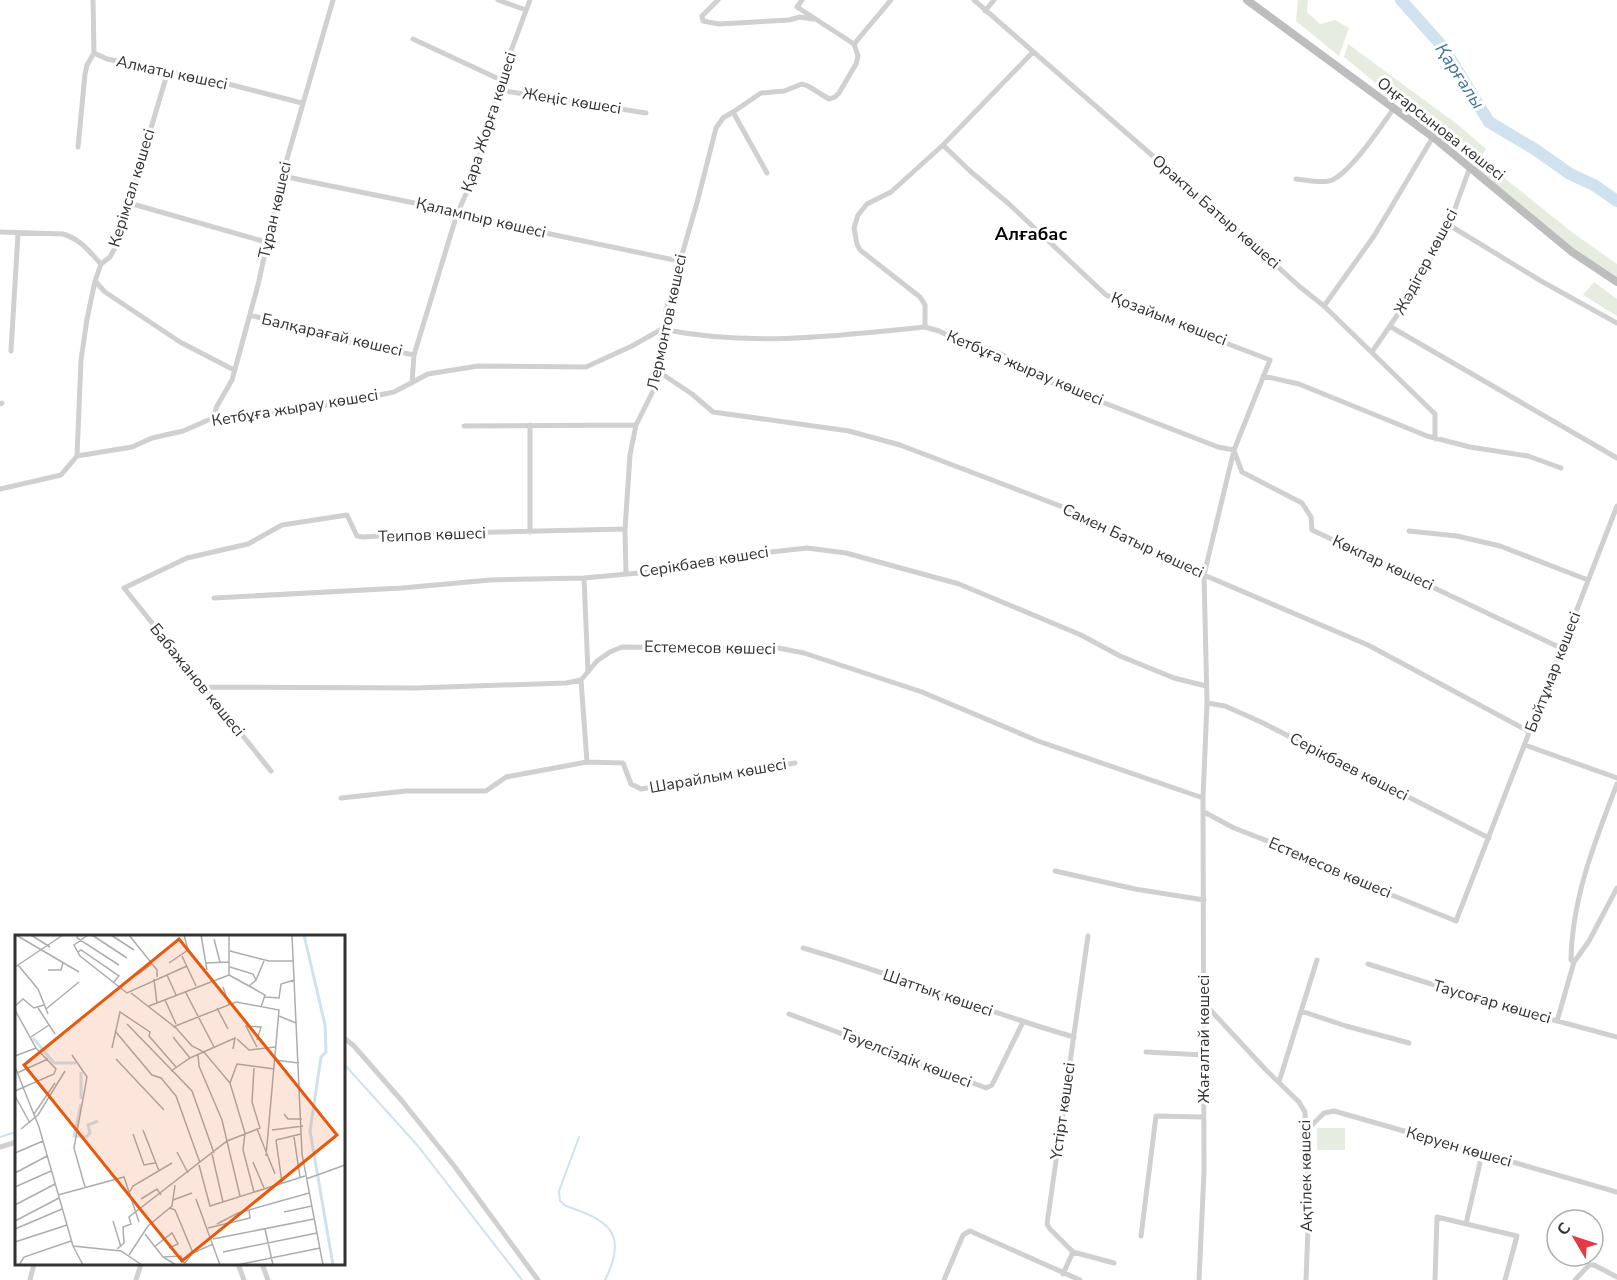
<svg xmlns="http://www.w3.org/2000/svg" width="1617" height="1280" viewBox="0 0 1617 1280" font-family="'Nunito Sans',sans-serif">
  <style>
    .green { fill: #e6ecdf }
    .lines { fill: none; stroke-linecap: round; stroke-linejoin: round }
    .stream { stroke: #cfe2ee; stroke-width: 2 }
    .river { stroke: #cfe2ee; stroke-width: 12 }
    .minor { stroke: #d0d0d0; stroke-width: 5 }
    .secondary { stroke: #bdbdbd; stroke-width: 8 }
    .labels { text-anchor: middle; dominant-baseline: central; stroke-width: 6; stroke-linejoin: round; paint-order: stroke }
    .street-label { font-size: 16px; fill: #333; stroke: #fff }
    .water-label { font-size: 18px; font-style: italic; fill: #3f7597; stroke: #fff }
    .neighbourhood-label { font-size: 18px; font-weight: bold; fill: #000; stroke: #fff }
    .inset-river { fill: none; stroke: #cfe2ee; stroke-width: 3 }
    .inset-road { fill: none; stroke: #adadad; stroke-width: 1.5 }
    .view { fill: #e8590c; fill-opacity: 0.15; stroke: #e8590c; stroke-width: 3 }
    .inset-edge { fill: none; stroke: #333; stroke-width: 3 }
  </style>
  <rect width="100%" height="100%" fill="#fff"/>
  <!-- green -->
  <path class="green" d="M1298,0h10l-1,12 13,12 15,-4 14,8 -10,28 -43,-35z
    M1348,44l109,80 29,25 -7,11 -22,-10 -113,-93z
    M1476,163l16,5 81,65 44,31v17l-45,-29 -96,-80z
    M1594,282l23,17v17l-34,-21z
    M1317,1128h28v22h-28z"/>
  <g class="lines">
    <!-- stream -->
    <path class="stream" d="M344,1064l74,82 104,134
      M0,1137l16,-5
      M579,1137l-20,54 1,10 6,5c42,14 63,27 39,74"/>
    <!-- river -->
    <path class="river" d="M1401,0l42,47 46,75 47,28 34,24 24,11 23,16"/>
    <!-- minor -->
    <path class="minor" d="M93,0l1,53
      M498,0l28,10
      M718,0l-16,16 1,5 16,3 70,-4 11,-3 13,2
      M974,0l250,218 76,69 24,19 111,108v25
      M985,11l9,-11
      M413,39l88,41
      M854,44l37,-44
      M94,53l13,6 98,19 97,25
      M499,90l147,23
      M733,112l28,-19 23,-2 18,-7 6,2 21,13 6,-2 4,-4 17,-29 2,-8 -4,-12 -57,-37 5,-7
      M943,145l27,26 39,33 97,91 31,14 133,51 -36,90 -30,125 3,128 -4,95 1,374 -5,108
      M78,147l7,-73 2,-9 7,-12
      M282,176l147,30 121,28 129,27
      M1296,179c10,1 23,4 33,2 19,-4 53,-56 65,-73
      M129,203l137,39
      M1449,225l92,56 76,42
      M0,232l63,2c17,5 26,17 38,30
      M95,281l10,11 75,50 54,28
      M1324,306l50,-70 59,-99
      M250,315l93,26 71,14
      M925,327v-22l-5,-8 -60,-47 -3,-6 -3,-16 4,-13 9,-11 24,-12 52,-47 90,-93
      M1391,327l226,131
      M11,351l7,-118
      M1372,352l41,-60 36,-67 21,-58
      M656,370l36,24 21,18 136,19 51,14 176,67 128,63 164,70 162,87
      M1263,376l36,8 128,52 43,11 58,9 33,12
      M412,383l2,-28 43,-141 17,-38 31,-109 25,-67
      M0,404l2,-1
      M213,418l4,-12 15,-26 26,-95 24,-109 51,-176
      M464,426l172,-1
      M1234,451l8,21 60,31 9,14 1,13 251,119
      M77,456l55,-9 20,-9 31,-7 30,-13 123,-14 58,-12 34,-18 50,-8 108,1 46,-21 30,-17c87,18 175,7 263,-2l14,4 26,13 21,4 15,6 39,24 178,69 16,3
      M0,489l61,-14 16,-19 4,-96 6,-41 8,-38 6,-17 9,-7 6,-11 52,-175
      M1409,531l48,5 43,10 88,34
      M530,532v-107
      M626,574l-1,-45 5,-74 6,-30 18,-36 12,-79 32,-111 18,-71 7,-10 10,-6 34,61
      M584,578l4,94
      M214,598l188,-10 88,-8 94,-2 76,-7 58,-13 89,-10 39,5 113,31 122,51 39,21 54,22 32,8
      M581,680l6,82
      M203,687l213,1 150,-5 15,-3 16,-19 13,-9 12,-5 95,1 51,-2 36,7 118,39 116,49 165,57
      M1207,703l18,3 36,16 228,116
      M1525,745l92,33
      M271,771l-147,-183 63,-30 61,-14 34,-19 65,-10 10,21 6,1 47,-3 215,-5
      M341,798l65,-7h80l20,-14 81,-15 36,1 8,21 10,5 154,-26
      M1204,812l30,16 49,19 79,36 94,38 161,-415
      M1055,871l80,18 69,11
      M803,948c92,26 179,63 271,89
      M1574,962l-3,-2c1,-62 24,-119 46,-176
      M1368,964l126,40 123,33
      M1203,1002l63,68 33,32 6,10 4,90 -3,78
      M1301,1011l45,15 63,17
      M789,1014l197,74 6,-3 31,-63
      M1557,1021l17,-59 15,-21 28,-53
      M344,1038l10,8 48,55 53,66 83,113
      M1146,1052l58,3
      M1279,1082l38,-122
      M1307,1130l17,-17 10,-2 283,81
      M0,1147l16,-5
      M1466,1224l16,-70
      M1141,1236l15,-120 48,1
      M1073,1252l41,11
      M238,1264l6,16
      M262,1264l6,16
      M1063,1274l10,-22 -23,-23 -3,-5 41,-288
      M30,1280l4,-16
      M136,1280l5,-16
      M944,1280l19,-45 7,-4 110,49
      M1435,1280l2,-63 80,19 -12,44
      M1575,1280l14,-15h5l23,12"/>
    <!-- secondary -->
    <path class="secondary" d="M1247,0l186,137 139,115 45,30"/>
  </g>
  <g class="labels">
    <!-- street labels -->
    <g class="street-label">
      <text transform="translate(172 73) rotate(12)">Алматы көшесі</text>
      <text transform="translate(572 101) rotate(9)">Жеңіс көшесі</text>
      <text transform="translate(489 122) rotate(-72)">Қара Жорға көшесі</text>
      <text transform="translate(1441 129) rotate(38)">Оңғарсынова көшесі</text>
      <text transform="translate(132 188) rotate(-73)">Керімсал көшесі</text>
      <text transform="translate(275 210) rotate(-77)">Тұран көшесі</text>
      <text transform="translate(1216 212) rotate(41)">Оракты Батыр көшесі</text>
      <text transform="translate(481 218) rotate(13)">Қалампыр көшесі</text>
      <text transform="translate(1426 262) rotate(-62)">Жәдігер көшесі</text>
      <text transform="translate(1169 319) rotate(21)">Қозайым көшесі</text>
      <text transform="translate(667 322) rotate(-78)">Лермонтов көшесі</text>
      <text transform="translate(332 335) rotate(13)">Балқарағай көшесі</text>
      <text transform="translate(1025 368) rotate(23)">Кетбұға жырау көшесі</text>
      <text transform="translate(295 408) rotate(-9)">Кетбұға жырау көшесі</text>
      <text transform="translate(432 535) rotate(-2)">Теипов көшесі</text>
      <text transform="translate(1133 541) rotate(25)">Самен Батыр көшесі</text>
      <text transform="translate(704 562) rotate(-9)">Серікбаев көшесі</text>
      <text transform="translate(1383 563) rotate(25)">Көкпар көшесі</text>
      <text transform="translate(710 648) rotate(1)">Естемесов көшесі</text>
      <text transform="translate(1553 672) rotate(-69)">Бойтұмар көшесі</text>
      <text transform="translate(197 680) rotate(51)">Бабажанов көшесі</text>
      <text transform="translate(1349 767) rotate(27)">Серікбаев көшесі</text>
      <text transform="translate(718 776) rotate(-10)">Шарайлым көшесі</text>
      <text transform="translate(1330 868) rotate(23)">Естемесов көшесі</text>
      <text transform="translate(938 993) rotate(19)">Шаттық көшесі</text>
      <text transform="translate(1492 1002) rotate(16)">Тауcоғар көшесі</text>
      <text transform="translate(1204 1039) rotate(-90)">Жағалтай көшесі</text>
      <text transform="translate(906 1058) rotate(21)">Тәуелсіздік көшесі</text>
      <text transform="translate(1063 1111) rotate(-82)">Үстірт көшесі</text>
      <text transform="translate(1459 1147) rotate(16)">Керуен көшесі</text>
      <text transform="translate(1306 1176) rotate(-91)">Ақтілек көшесі</text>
    </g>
    <!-- water labels -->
    <g class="water-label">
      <text transform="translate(1460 76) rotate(57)">Қарғалы</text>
    </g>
    <!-- neighbourhood labels -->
    <g class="neighbourhood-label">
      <text x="1031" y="234">Алғабас</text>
    </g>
  </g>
  <!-- overview -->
  <g transform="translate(15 935)">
    <rect width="330" height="330" fill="#fff"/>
    <path class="inset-river" d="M289,0l21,90 1,27 -5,5 -11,74 23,134M18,103l21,25h22M66,137v27M66,169l-7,32 12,1 4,-4 -2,-8 10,-4"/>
    <path class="inset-road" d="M1,0l63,37M16,0l19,12M63,0l-1,3 42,27M73,0l-14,10 6,11 47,37 60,-27M77,0l35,23M96,0l23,15M114,0l28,35v7M186,0l6,35M214,0v40M277,0l10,219 21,111M199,4l6,23M215,16l39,10h24M63,17l3,-2 38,26 -6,7M167,21l14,30M154,28l19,-13 -4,-15M191,28l23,-1M3,30l20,24 10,25M0,32l48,-32M215,32l23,7 3,6M33,35h13l2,-7M122,40l15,-11M152,40l9,20M214,40l20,11M139,44l3,25M234,51l16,9 -4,12M234,51l7,-6 8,-19M208,52l6,17M170,56l29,56M116,58l45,35 16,18 12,6 26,31 15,50 -2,17 11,42M250,62l14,1 2,-14 13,-4M150,65l11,24M0,71l8,-7 11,9 10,-3M134,71l80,-31M23,73l17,26M202,73l11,21M31,74l33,-27M0,75l21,38 20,21 -2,5 -39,17M264,81l17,7M112,89l65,67 22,62M158,92l63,-25 43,8 -13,146M100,96l37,44 9,3 15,18 24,67M16,102l18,-12M158,102l17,21M222,104l12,11 26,-3M242,105l4,-13 -15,-1 11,21M97,113l8,-36 30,20 -1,4 27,31M57,120l15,22 -13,71 11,39M183,120l1,11 23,54 18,76M0,121l21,-8M101,124l48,51M259,125l25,3M0,132l24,60 34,119 48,5 21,14M156,136l19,-13 45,-20 -2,11M2,138l31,-14M215,148l7,-19 37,5M0,161l15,27M19,179l21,-31M269,179l4,5h14M6,194l17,-14 27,-44M242,194l18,45M128,195l16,41M257,195l31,-4M118,199l11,31 11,-2M279,202l6,40M261,205l6,43M261,205l25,-6M162,217l11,21M0,218l28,-12M197,219l11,48M238,227l11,26M184,230l11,41 95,-30M0,238l32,-17M291,244l39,-14M0,252l36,-16M114,258l4,-7 39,-23M43,260l66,-18 15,45M126,264l16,-10 4,6M181,264l24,66M158,265l19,-7M0,270l40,-21M155,273l5,2 18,43M269,277l28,-6M0,286l44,-23M98,286l8,26M202,289l21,-11 71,-20M193,293l42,-10 -1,-8M0,294l47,-20M250,294l8,36M130,299l18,23 13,8M198,304l101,-20M0,307l52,-17M58,311l10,19M139,312l18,-14 6,11 -9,4M102,314l7,-6 -1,-16 8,-3 -2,-7 98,-76 33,-13 -8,-26 2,-34M208,317l94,-19M114,320l19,-29 24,-20 3,-21M148,322l18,-1 4,9M169,329l9,-11 20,-9M4,330l5,-8 47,-16M222,330l83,-17"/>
    <path class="view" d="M164,4l158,196 -155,126 -158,-196z"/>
    <rect width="330" height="330" class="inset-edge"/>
  </g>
  <!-- north arrow -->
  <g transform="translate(1575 1238) rotate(309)"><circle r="28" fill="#ffffff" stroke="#adadad" stroke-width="1.5"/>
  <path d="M0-4.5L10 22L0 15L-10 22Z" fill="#e63946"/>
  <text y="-9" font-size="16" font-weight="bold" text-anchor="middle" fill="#333333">С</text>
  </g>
</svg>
